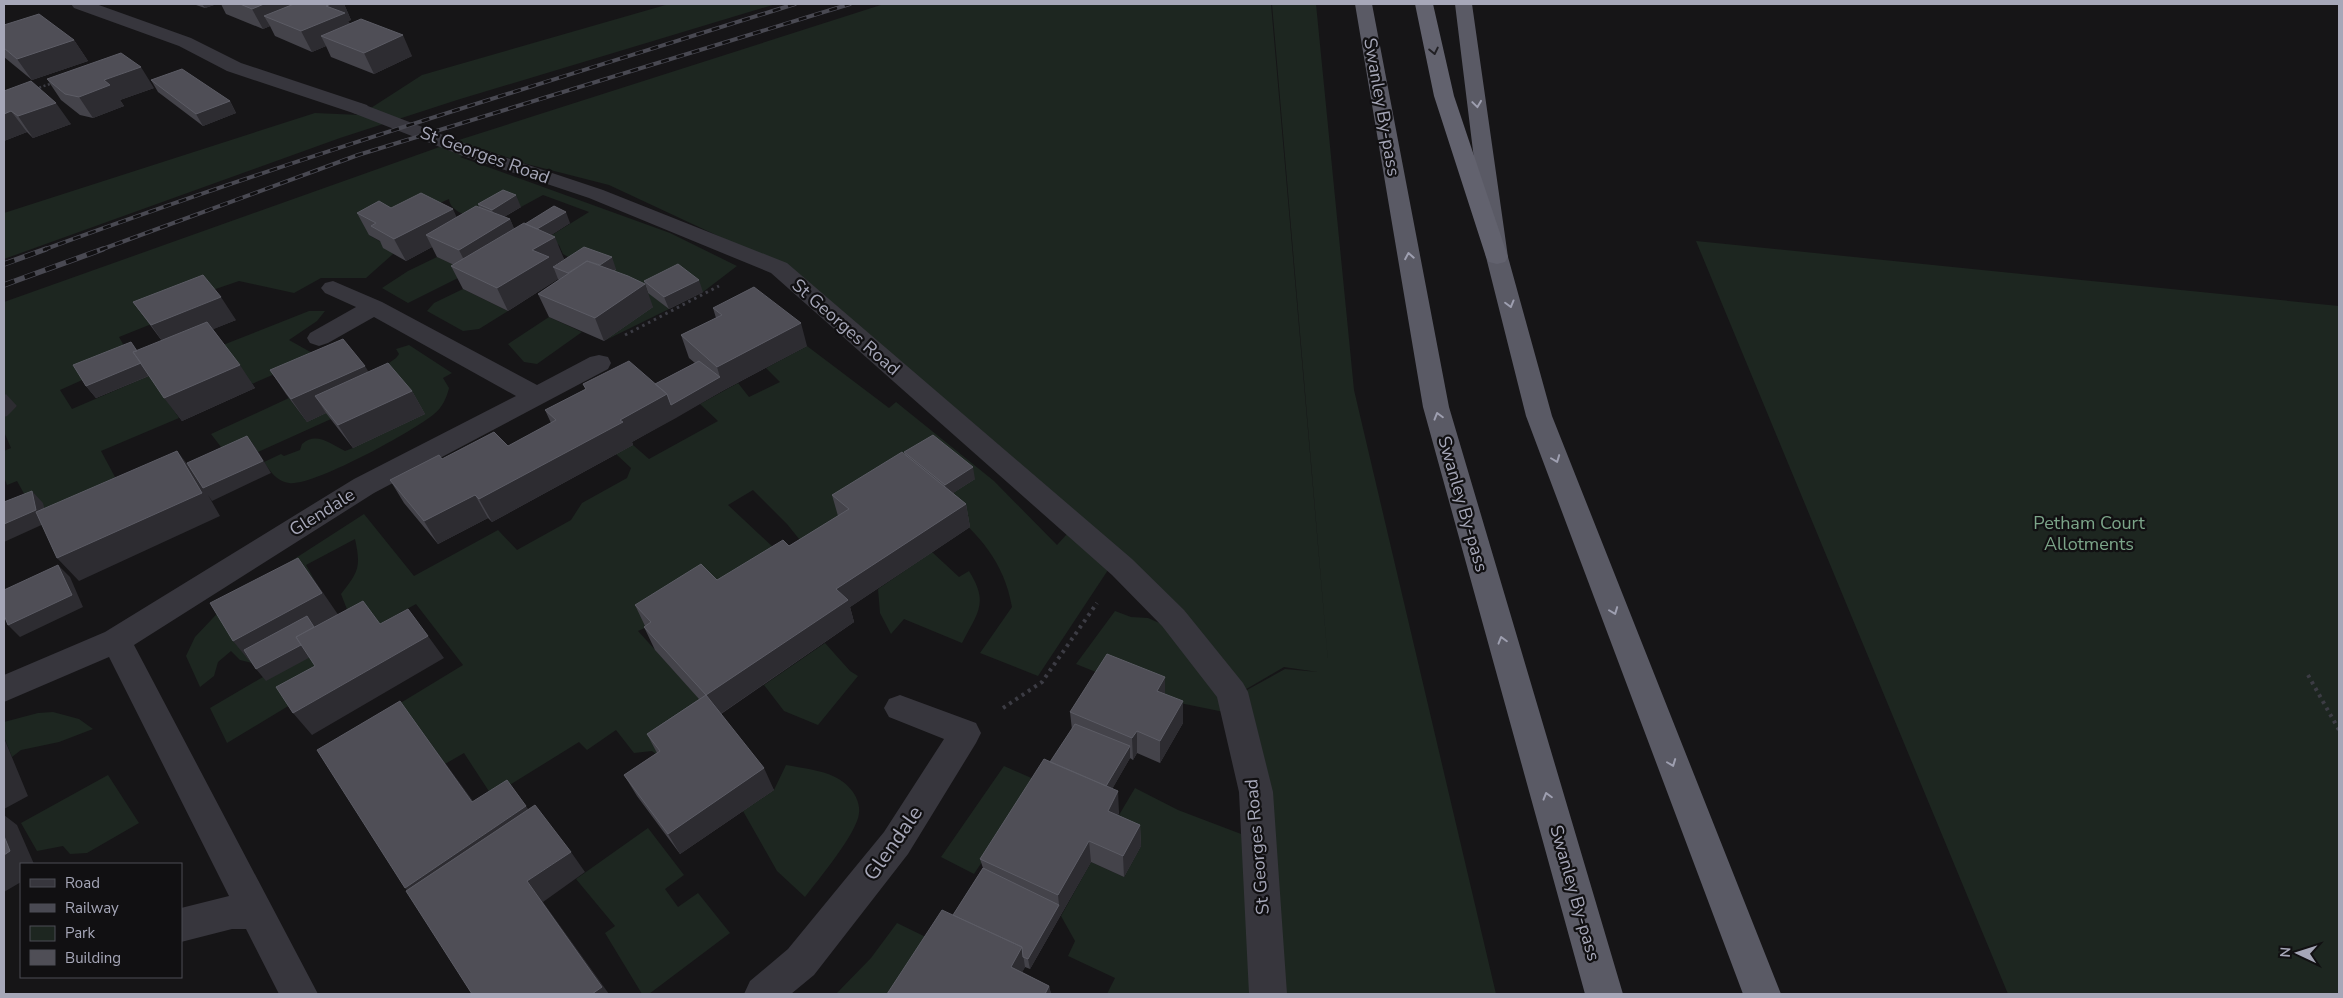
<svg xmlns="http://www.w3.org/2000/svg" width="2343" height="998" viewBox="0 0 2343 998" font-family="'Nunito Sans',sans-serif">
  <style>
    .green { fill: #1d2620 }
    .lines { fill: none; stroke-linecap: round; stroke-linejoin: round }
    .path-far2 { stroke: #3c3c44; stroke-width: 2.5; stroke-dasharray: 2 2.5; stroke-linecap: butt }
    .path-far1 { stroke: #3c3c44; stroke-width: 3; stroke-dasharray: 2.5 4; stroke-linecap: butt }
    .path { stroke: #3c3c44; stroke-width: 4; stroke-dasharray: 3 4.5; stroke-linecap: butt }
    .service { fill: #37363d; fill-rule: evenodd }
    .minor { fill: #37363d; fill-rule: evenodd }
    .trunk { fill: #5a5a65; fill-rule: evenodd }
    .motorway { fill: #62626e; fill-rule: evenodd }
    .rail-far1-casing { stroke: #494952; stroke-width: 4 }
    .rail-casing { stroke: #494952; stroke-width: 5.5 }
    .rail-far1 { stroke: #111012; stroke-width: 2.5; stroke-dasharray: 8; stroke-linecap: butt }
    .rail { stroke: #111012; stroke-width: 4; stroke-dasharray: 11; stroke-linecap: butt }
    .wall { fill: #44434a }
    .shaded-wall { fill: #2d2c31 }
    .building { fill: #4f4e56; stroke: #5c5c65 }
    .oneway { stroke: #212024 }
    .oneway2 { stroke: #9e9fb0 }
    .labels { text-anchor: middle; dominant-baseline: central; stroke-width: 4.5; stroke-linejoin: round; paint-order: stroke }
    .street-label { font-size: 18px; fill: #a6a7b8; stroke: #111012 }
    .park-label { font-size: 18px; fill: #7ca589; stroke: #111012 }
    .near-street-label { font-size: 21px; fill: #a6a7b8; stroke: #111012 }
  </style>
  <rect width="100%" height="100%" fill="#161517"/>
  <!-- green -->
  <path class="green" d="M669,4h107l-319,96 -117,38 -336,121v-46l311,-100 45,2 62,-40z
    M884,4h387l58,669 -57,-669h44l38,386 142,604h-220l-18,-203 -22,-95 49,-27 33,3 -34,-5 -41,24 -482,-435 -152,-71 -94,-24 4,-2 -4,1 -33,-11 -22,8 210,76 67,33 -34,26 -54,1 20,16 -65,32 48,-34 -89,-53 -4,-9 -12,-7 42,-26 -46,-17 -22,12 -13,-5 -31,18c-11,-5 -27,-9 -28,-21l-80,36 19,11 5,8 -27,24h-45l-27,15 -55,-12 -41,14 6,8 -85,34 12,21 -71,32 12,19 79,-34 28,43 -78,33 28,52 -40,18 -57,-13 -15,-27 -10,4 -3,-8v-26l7,-3 -7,-16v-15l13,-11 -13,-2v-102l458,-163z
    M1696,241l643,65v688h-331z
    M437,257l33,15 -62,31 -26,-15 26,-17z
    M463,289l45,22 -29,18 -16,2 -36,-20 7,-8z
    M309,311h16l-8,10 -28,19 25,14 -12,8 -50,22 -29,-39z
    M549,317l33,15 -45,32 -13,-2 -16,-18z
    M409,345l43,28 -9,5 6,10c-2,9 -7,20 -15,26 -20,17 -122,73 -145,69 -13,-2 -18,-11 -25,-21l17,-8 3,2 16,-6 2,-6c14,-13 29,0 43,7l8,-3 49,-61 -144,65 -27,8 -20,-26 78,-36 18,24 89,-64 3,-4 -3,-5z
    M807,346l82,62 7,-6 98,79 63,64 10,-11 41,36 -70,106 -58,-23 32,-46c-11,-64 -58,-93 -105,-131l-99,74 -21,-26 -34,-34 -25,15 62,58 -152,68 78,86 -57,39 -7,-5 -18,2 -18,-23 -29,20 -8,-8 -87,54 -28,-43 -19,11 -89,-34 107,-65 -47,-61 -102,56 14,22 -101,61 -17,-35 53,-31 87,-60 -9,-23c18,-23 20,-27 14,-55l-49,26 9,16 -85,44 22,38 -12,-3 -9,-9 -13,11 -4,14 -14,11 -14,-31 9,-19 34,-36 135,-87 50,62 84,-46 19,20 54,-30 11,-17 45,-25 4,-10 -15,-14 17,-9 16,14 69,-38 -18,-17 38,-21 11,14 31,-15 -14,-14z
    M932,552l27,25 10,-6c20,32 9,41 -7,72l-58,-24 -13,15 -11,-21 -2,-24z
    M1115,611l16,6 17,1 25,11 56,84 -64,-13 -89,-36z
    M825,643l25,28 8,5 -40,49 -34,-14 -20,-26z
    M53,712l26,7 14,10 -34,13 -38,8 -9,7 -8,-20v-15l34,-9z
    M786,765c16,3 35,5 49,12 13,6 26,21 24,36 -1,19 -41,67 -54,84l-28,-26 -34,-60 31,-21z
    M1004,766l32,14 -62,94 -33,-17z
    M108,775l31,48 -52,30 -17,1 -7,-8 -26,5 -16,-28z
    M1135,788l43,22 71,27 4,157h-146l8,-16 -47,-22 7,-15 -14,-25 30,-54 33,15 17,-31 -32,-14z
    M648,828l36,47 -19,14 13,18 20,-14 32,40 -81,61h-7l-37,-61 10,-7 -39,-47z
    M897,923l37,18 -41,53h-57l35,-36z"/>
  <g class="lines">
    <!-- path-far2 -->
    <path class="path-far2" d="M35,89l18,-6"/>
    <!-- path-far1 -->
    <path class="path-far1" d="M625,335l94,-49"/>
    <!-- path -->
    <path class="path" d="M2308,675l31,55
      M1003,708l39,-26 55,-79"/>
    <!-- service -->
    <path class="service" d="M360,103l117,45 126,42 184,73 345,296 52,51 59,73 5,9 25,100 14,202h-38l-10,-202 -22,-95 -55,-71 -50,-51 -341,-302 -182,-75 -126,-42 -110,-43 -3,-4 3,-4z"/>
    <!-- minor -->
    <path class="minor" d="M71,4h25l95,34 50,25 126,42 3,4 -3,4 -7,2 -7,-2 -126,-42 -48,-25 -105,-38z
      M333,281l49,21 155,83 53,-28 9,-2 9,2 3,6 -3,6 -234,124 -240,152 184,349h-39l-33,-65h-14l-51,13v-34l48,-12 -120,-239 -105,45v-27l101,-43 249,-153 162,-83 -142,-79 -46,26 -9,3 -9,-3 -3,-5 3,-5 46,-26 -31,-14 -4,-5 4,-5z
      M900,695l76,28 5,10 -5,10 -68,111 -94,121 -23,19h-47l6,-13 38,-32 96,-117 60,-93 -55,-22 -5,-9 5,-9z"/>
    <!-- trunk -->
    <path class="trunk" d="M1355,4h17l77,403 174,587h-38l-162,-587z
      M1455,4h17l36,253 44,159 229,578h-38l-217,-578 -40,-159z"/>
    <!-- motorway -->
    <path class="motorway" d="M1415,4h18l21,92 54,161 -3,5 -8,2 -8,-2 -3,-5 -52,-161z"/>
    <defs>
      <path id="rail-far1" d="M43,250c248,-91 500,-167 752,-246
        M100,250l258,-95 492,-151"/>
      <path id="rail" d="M4,264l42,-15
        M4,285l99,-36"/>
    </defs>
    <!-- rail-far1 casing -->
    <use href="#rail-far1" class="rail-far1-casing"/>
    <!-- rail casing -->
    <use href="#rail" class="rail-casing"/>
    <!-- rail-far1 -->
    <use href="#rail-far1" class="rail-far1"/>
    <!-- rail -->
    <use href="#rail" class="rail"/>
  </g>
  <!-- wall -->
  <path class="wall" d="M193,4h24l-12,4z
    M221,4h123l7,16 -3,1 2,3 62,32 -38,18 -43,-17 -5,-11 -14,6 -37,-16 -5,-10 -7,3 -37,-15z
    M4,25l70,15 14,21 -56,19 -28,-23z
    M47,79l107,9 -34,12 4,6 -31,12 -13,-3 -19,-15z
    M151,80l79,21 6,12 -33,13 -45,-34z
    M4,91l67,33 -38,14 -6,-6 -23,9z
    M478,204l43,3 -17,10 6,2 4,10 11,-5 45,-1 -19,12 13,24 -11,7 5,13 -50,32 -45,-22 -12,-23 3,-1 -17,-8 -5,-10 -26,14 -23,-13 -3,-7 -11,-6 -12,-22 34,-5 66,9 22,-10z
    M553,267l63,2 -1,2 38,36 -49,34 -55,-24 -11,-23 21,-14 -1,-1z
    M644,281l59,11 -34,17 -21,-16z
    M133,302l103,18 -23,9 42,59 -73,33 -33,-45 -53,22 -10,-12 76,-45z
    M713,308l94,38 -83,44 -92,52 1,3 -141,77 -4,-4 -50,26 -34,-41 -14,-23 118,-34 43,-23 -6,-13 41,-21 -3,-5h72l40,-21 -6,-5 -8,-23 35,-17z
    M270,370l99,2 43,19 13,23 -72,34 -27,-35 -19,9 -21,-28z
    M904,452l71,27 -22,14 13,11 4,23 -120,80 4,15 -133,92 53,76 -94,64 -43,-58 -13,-21 33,-22 -10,-19 52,-35 -44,-49 -11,-23 1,-1 -10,-21 82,-25 72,-34 49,-30 -6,-21 73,-40z
    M1165,677v17l18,29 -23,40 -23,-10 -4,7 -3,-2 -18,31 7,24 -1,2 22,10 1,21 -17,31 -33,-15 -61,107 -5,-2 -3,5 27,14 2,8h-164l66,-79 30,-47 -3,-9 70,-97 22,-32 -2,-18z"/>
  <!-- shaded-wall -->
  <path class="shaded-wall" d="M202,4h15l-12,4z
    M264,4h54l-54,12 6,10 -7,3 -11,-20z
    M331,4h13l7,16 -3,1 7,13 -34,2 5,10 -14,6 -11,-21 25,-25z
    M403,35l9,21 -38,18 -10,-21z
    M74,40l14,21 -56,19 -15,-21z
    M141,67l13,21 -34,12 4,6 -31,12 -14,-21 25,-17z
    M230,101l6,12 -33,13 -7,-12z
    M56,103l15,21 -38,14 -15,-22z
    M11,111l16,21 -23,9v-27z
    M516,195l5,12 -24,14 -5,-11z
    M453,209l10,22 -37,4 6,12 -26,14 -12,-22z
    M566,212l4,11 -31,20 -6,-12z
    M510,219l10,23 -50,30 -11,-22z
    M555,237l9,22 -11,7 5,13 -50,32 -11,-23 35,-38z
    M612,257l4,12 -30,22 -5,-12z
    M699,280l4,12 -34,17 -5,-12z
    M645,284l8,23 -49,34 -9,-23z
    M221,297l15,23 -69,28 -16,-23z
    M801,323l6,23 -83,44 -48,28 -5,-13 49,-28 -3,-10z
    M131,342l22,32 -57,24 -10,-12z
    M240,365l15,23 -73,33 -18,-23z
    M365,366l14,23 -64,7 11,17 -19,9 -16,-23z
    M412,391l13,23 -72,34 -15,-23z
    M6,394l11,12 -10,10 -3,1v-21z
    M667,394l9,24 -44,24 1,3 -141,77 -13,-23z
    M247,436l9,12 15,25 -59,28 -4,-6 12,21 -141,65 -22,-23 120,-107 18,23z
    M973,467l2,12 -28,18 -2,-12z
    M32,491l11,12 5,19 -44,20v-18z
    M475,495l13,23 -50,26 -14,-23z
    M966,504l4,23 -120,80 4,15 -138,95 -10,-22 130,-106z
    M298,558l17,23 24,35 -10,31 -63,34 -33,-40z
    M58,565l12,12 13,30 -63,30 -12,-12z
    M428,636l16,22 -132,77 -19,-22z
    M1165,677v23l-8,-9z
    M400,701l16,22 73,100 -17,-21z
    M1183,701v22l-23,40v-22z
    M1137,731v22l-4,7 -1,-22z
    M4,738l24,58 -24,13z
    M1130,746v12l-27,47 -1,-11z
    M764,768l10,22 -94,64 -12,-20z
    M1118,791l1,22 -10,19 -1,-21z
    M526,806l15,22 -118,80 -18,-20z
    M4,815l13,10 17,39h-13v18l-17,10z
    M1140,825l1,21 -17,31 -1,-21z
    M1089,841l2,21 -61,107 -2,-10 31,-54 -1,-10z
    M571,852l14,20 -42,30 66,92h-17l-65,-113z
    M1022,947l3,20 -10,19 -4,-19z
    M1049,986l2,8h-6z"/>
  <!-- building -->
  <path class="building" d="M240,4h24l-12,5z
    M294,4h37l-5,2 19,7 -44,18 -37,-15z
    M39,14l35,26 -57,19 -13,-11v-23z
    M361,19l42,16 -39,18 -43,-17z
    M121,53l20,14 -37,13 6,5 -31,12 -14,-3 -18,-15z
    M182,69l48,32 -34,13 -45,-34z
    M31,81l25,22 -38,13 -7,-5 -7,3v-23z
    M503,190l13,5 -24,15 -14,-6z
    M421,193l32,16 -59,30 -23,-13 5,-3 -19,-10 22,-12 12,7z
    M476,206l34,13 -51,31 -33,-15z
    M554,206l12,6 -29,17 -12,-5z
    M524,223l31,14 -23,13 17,7 -52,31 -46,-22z
    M584,247l28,10 -12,8 -13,-4 -19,12 -15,-6z
    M587,261l41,15 17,8 -50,34 -57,-24z
    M678,264l21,16 -35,17 -20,-16z
    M203,275l18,22 -70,28 -18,-23z
    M754,287l47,36 -84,44 -36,-32 41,-20 -9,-7z
    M207,322l33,43 -76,33 -31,-46z
    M343,339l22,27 -74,33 -21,-29z
    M131,342l6,9 -4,1 8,11 -55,23 -13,-21z
    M629,361l38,33 -47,26 3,2 -144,77 -4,-4 -51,26 -34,-41 49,-25 3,4 52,-27 14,14 48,-26 -11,-10 41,-21 -3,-5z
    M699,361l21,16 -49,28 -4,-11 -12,-10z
    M388,363l24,28 -74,34 -23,-29z
    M933,435l40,32 -28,18 -41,-33z
    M247,436l16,25 -60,27 -16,-25z
    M177,451l25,42 -145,65 -21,-46z
    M902,452l64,52 -130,85 12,11 -142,95 -62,-68 7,-5 -16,-17 66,-41 16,16 66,-40 6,6 60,-37 -17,-14z
    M32,491l4,19 -32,14v-22z
    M298,558l24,35 -89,48 -23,-38z
    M58,565l14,30 -64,30 -4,-10v-25z
    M363,601l17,23 28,-15 20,27 -135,77 -17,-26 39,-21 -19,-29z
    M307,616l7,11 -18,10 5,8 -45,24 -12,-19z
    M1107,654l58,23 -8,14 26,10 -23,40 -23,-10 -5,7 -62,-26z
    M706,695l58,73 -96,66 -44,-59 36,-24 -13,-17z
    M400,701l72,101 35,-22 19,26 -121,82 -88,-138z
    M1075,724l55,22 -24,40 -56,-24z
    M1044,759l74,32 -10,20 32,14 -17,31 -34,-15 -31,54 -78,-36z
    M535,805l36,47 -44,29 75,106 -10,7h-120l-66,-103z
    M4,836l6,15 -6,4z
    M983,868l76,37 -31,54 -5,-2 -1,-10 -69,-32z
    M942,910l80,37 -11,20 38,19 -4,8h-158z"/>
  <!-- one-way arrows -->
  <defs><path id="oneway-chevron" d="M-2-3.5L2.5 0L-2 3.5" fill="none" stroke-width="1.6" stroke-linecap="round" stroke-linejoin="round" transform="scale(1.25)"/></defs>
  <use class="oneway" href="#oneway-chevron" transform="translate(1434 51) rotate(78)"/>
  <g class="oneway2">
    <use href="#oneway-chevron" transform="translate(1477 104) rotate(82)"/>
    <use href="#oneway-chevron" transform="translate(1409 256) rotate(-100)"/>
    <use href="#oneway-chevron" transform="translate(1510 304) rotate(75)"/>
    <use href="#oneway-chevron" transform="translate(1438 416) rotate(-106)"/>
    <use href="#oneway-chevron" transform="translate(1556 459) rotate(69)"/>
    <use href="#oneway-chevron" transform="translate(1614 611) rotate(69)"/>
    <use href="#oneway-chevron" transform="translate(1502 640) rotate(-106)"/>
    <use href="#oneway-chevron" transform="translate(1672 763) rotate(69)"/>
    <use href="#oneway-chevron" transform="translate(1547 796) rotate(-106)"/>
  </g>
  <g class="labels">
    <!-- street labels -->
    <g class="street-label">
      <text transform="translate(1382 107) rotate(80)">Swanley By-pass</text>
      <text transform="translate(485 155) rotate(20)">St Georges Road</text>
      <text transform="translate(846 327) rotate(41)">St Georges Road</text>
      <text transform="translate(1463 504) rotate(74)">Swanley By-pass</text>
      <text transform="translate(322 512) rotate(-32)">Glendale</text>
      <text transform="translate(1257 847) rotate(-95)">St Georges Road</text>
      <text transform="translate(1575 893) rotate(74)">Swanley By-pass</text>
    </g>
    <!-- park labels -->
    <g class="park-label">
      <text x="2089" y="523">Petham Court<tspan x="2089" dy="21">Allotments</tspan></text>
    </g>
    <!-- near-street labels -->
    <g class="near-street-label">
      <text transform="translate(893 843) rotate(-55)">Glendale</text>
    </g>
  </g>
  <!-- border -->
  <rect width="2343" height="998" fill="none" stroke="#a6a7b8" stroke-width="10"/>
  <!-- legend -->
  <rect x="20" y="863" width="162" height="115" fill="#111012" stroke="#4d4c54"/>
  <rect x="30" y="879" width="25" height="8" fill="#37363d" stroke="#4d4c54"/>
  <text x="65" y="888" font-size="15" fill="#a6a7b8">Road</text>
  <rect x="30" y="904" width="25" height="8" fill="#494952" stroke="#4d4c54"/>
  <text x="65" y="913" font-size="15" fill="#a6a7b8">Railway</text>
  <rect x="30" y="926" width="25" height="15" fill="#1d2620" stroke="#4d4c54"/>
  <text x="65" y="938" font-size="15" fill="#a6a7b8">Park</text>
  <rect x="30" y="950" width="25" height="15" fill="#4f4e56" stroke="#4d4c54"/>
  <text x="65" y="963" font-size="15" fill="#a6a7b8">Building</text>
  <!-- north arrow -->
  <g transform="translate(2298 953) rotate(274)" stroke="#111012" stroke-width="4" paint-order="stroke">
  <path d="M0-4L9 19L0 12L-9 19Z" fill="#a6a7b8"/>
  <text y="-8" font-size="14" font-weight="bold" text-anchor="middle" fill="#a6a7b8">N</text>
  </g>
</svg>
